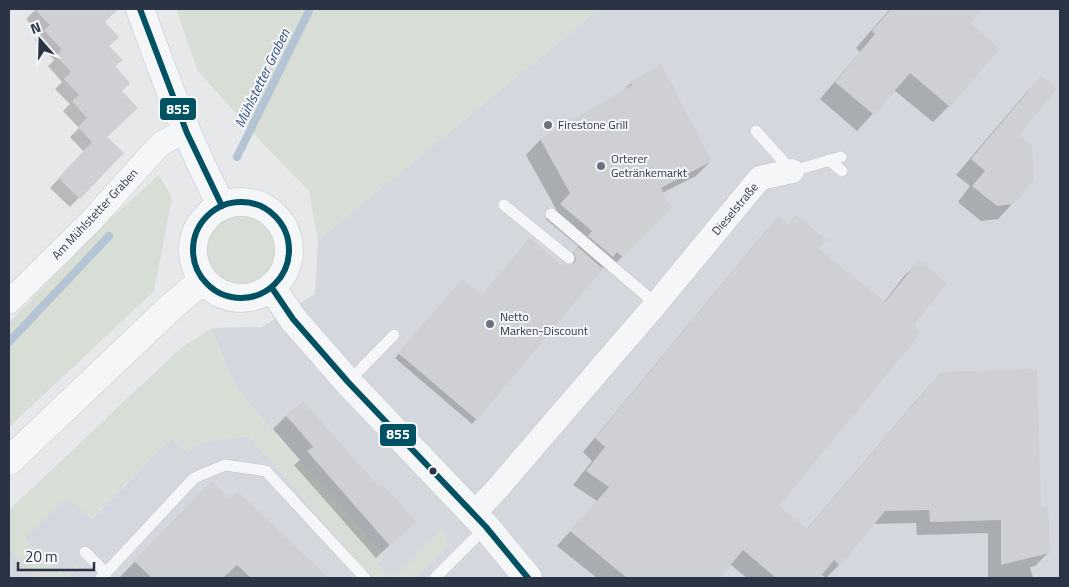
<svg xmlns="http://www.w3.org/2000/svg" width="1069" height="587" font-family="'Titillium Web',sans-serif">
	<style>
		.built { fill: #d4d7dd }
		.green { fill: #d6ded6 }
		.shadow { fill: #0003 }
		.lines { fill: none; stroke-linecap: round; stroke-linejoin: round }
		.stream { stroke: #b4c4d5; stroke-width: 8 }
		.building { fill: #ced0d3 }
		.service-casing { stroke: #c4c6c8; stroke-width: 12 }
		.minor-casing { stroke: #c4c6c8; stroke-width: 25 }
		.tertiary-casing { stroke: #c4c6c8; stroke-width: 29 }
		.service { stroke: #f5f6f7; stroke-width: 11 }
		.minor { stroke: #f5f6f7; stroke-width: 24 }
		.tertiary { stroke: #f5f6f7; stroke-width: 28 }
		.bus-1-casing { stroke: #f4f6f9; stroke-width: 10 }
		.bus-1 { stroke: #005262; stroke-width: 6 }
		.poi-dot { fill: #6c737f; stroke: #f4f6f9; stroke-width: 2 }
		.bus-dot { fill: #2b3445; stroke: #f4f6f9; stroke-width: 2 }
		.labels { text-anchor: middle; stroke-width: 4; stroke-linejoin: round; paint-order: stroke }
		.poi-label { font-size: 12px; fill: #2b3445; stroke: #f4f6f9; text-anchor: start }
		.street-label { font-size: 12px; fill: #2b3445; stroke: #f4f6f9 }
		.water-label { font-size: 14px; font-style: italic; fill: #34527a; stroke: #f4f6f9 }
		.line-badge { stroke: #f4f6f9; stroke-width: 2 }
		.badge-label { font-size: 14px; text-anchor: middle; font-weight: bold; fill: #fff }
	</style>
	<rect width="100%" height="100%" fill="#e6e8ea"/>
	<g class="built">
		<path d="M 599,9 L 1060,9 L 1060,578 L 414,578 L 448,544 L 442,529 L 394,578 L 390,578 L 377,565 L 384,556 L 240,393 L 224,360 L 212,328 L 262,327 L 315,294 L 318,240 Z"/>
		<path d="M 249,436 L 373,578 L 67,578 L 78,568 L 75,565 L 64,576 L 24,539 L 67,497 L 92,519 L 171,438 L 188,452 L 203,442 Z"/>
		<path d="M 11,551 L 39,578 L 9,578 L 9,553 Z"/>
	</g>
	<g class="green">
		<path d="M 176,9 L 599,9 L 318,240 L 309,191 L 265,146 L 198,71 Z"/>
		<path d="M 159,175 L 172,198 L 154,291 L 9,427 L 9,323 L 98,230 Z"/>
		<circle cx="241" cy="250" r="38"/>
		<path d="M 212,328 L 224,360 L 240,393 L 384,556 L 377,565 L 390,578 L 373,578 L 249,436 L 203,442 L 188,452 L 171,438 L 91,519 L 67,497 L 25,539 L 63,576 L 75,564 L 78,567 L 67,578 L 39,578 L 11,551 L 9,553 L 9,510 L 182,347 Z"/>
		<path d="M 442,528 L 448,544 L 414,578 L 394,578 Z"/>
	</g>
	<g class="shadow">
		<path d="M 36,9 L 103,9 L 109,15 L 103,22 L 120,91 L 106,137 L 122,153 L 70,207 L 50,188 L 84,152 L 70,137 L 79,128 L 63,111 L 70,104 L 55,89 L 62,82 L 48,66 L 54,60 L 35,40 L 41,35 L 26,19 Z"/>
		<path d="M 890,9 L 980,9 L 968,23 L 949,106 L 933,122 L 894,90 L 857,131 L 820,99 L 860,52 L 856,48 Z"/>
		<path d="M 1041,78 L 1017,135 L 1013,203 L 998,219 L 981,221 L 958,202 L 970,186 L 956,175 L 1026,93 Z"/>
		<path d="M 631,83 L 711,161 L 696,176 L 662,193 L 671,207 L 608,271 L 603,267 L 472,424 L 395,358 L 458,285 L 482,296 L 573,264 L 570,258 L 578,246 L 546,219 L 556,209 L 526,155 L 540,140 L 622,92 Z"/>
		<path d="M 779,218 L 884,302 L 905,275 L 919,262 L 777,506 L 806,530 L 928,387 L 942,373 L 1039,508 L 1049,552 L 1035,566 L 1030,567 L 1033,578 L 988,578 L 988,533 L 917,535 L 916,523 L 872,524 L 839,565 L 826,578 L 821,574 L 817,578 L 747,578 L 730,564 L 718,578 L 597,578 L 557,546 L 597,501 L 573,485 L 592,461 L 583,452 L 765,232 Z"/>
		<path d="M 286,416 L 401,534 L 376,558 L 294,465 L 300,460 L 273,429 Z"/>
		<path d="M 238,493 L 327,578 L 119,578 L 193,501 L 230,501 Z"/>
	</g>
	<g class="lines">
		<g class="stream">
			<path d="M 237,157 L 310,9"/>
			<path d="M 9,342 L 109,236"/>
		</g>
	</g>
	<g class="building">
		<path d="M 34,9 L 118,9 L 105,22 L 119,37 L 109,46 L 123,60 L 115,66 L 130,83 L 122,91 L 138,108 L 107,137 L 124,153 L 80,199 L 58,178 L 92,142 L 78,127 L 87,118 L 72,101 L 79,95 L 64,79 L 71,72 L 56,56 L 62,50 L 44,30 L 50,25 Z"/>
		<path d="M 891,9 L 982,9 L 970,23 L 1000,48 L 950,107 L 910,73 L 874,115 L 835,82 L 875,34 L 872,31 Z"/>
		<path d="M 661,64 L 712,161 L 661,188 L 672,208 L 623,257 L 617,252 L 613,257 L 588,236 L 592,231 L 560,204 L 570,193 L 540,139 L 632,85 L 630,82 Z"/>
		<path d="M 1041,76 L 1057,89 L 1019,135 L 1032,146 L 1034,180 L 1014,204 L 997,206 L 972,186 L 985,171 L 971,159 Z"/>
		<path d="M 796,215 L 827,240 L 819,249 L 885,302 L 919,260 L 947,283 L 914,325 L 921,333 L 779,506 L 807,529 L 941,372 L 1037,369 L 1041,506 L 1048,506 L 1050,553 L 1001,565 L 1001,520 L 930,522 L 929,510 L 885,511 L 840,566 L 834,560 L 819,578 L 776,578 L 743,550 L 720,578 L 627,578 L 570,531 L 609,487 L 586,471 L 605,447 L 595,438 L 778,216 L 788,224 Z"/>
		<path d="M 529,238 L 562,266 L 564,264 L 568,265 L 574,263 L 576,259 L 574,252 L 578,247 L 603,269 L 477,420 L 398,353 L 462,279 L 482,295 Z"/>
		<path d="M 303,401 L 380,488 L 384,486 L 416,521 L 390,546 L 307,451 L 313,447 L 286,415 Z"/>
		<path d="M 211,481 L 230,499 L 238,492 L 329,578 L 251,578 L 237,565 L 223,578 L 152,578 L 134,561 Z"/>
	</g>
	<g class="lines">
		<g class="service-casing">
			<g id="service">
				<path d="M 756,131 L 792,171 L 841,157"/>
				<path d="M 829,160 L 842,171"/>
				<path d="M 504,205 L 569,258"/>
				<path d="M 551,214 L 656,304"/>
				<path d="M 348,382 L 394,335"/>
				<path d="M 85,552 L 106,573"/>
				<path d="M 101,578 L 194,478 L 225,465 L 266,471 L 365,578"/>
				<path d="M 435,578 L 486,527"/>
			</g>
		</g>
		<g class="minor-casing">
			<g id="minor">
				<path d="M 9,302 L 91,221 L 154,151 L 162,143 L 185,131"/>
				<path d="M 473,514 L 497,489 L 656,304 L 760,178 L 792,171"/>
			</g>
		</g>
		<g class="tertiary-casing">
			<g id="tertiary">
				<path d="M 140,9 C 165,77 187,141 222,206"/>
				<circle cx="241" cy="250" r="48"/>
				<path d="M 272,288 L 293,319 L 348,382 L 486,527 L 528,578"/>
				<path d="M 9,461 L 171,307 L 203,280"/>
			</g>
		</g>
		<use href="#service" class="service"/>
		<use href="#minor" class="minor"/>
		<use href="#tertiary" class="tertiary"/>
		<g class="bus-1-casing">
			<g id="bus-1">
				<path d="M 140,9 L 187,133 L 222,206"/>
				<circle cx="241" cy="250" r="48"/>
				<path d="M 272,288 L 293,319 L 348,382 L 486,527 L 528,578"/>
			</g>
		</g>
		<use href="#bus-1" class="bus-1"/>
	</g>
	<g class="poi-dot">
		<circle cx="548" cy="125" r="5"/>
		<circle cx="601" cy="166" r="5"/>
		<circle cx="490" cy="324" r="5"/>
	</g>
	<circle class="bus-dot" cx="433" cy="471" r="4.5"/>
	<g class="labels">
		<g class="poi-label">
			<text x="558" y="129">Firestone Grill</text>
			<text x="611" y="163">Orterer<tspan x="611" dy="14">Getränkemarkt</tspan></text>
			<text x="500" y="321">Netto<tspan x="500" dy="14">Marken-Discount</tspan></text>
		</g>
		<g class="street-label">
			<text transform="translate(735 209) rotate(-50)" y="4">Dieselstraße</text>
			<text transform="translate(95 214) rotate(-47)" y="4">Am Mühlstetter Graben</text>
		</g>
		<g class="water-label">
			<text transform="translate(262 78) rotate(-64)" y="5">Mühlstetter Graben</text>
		</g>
	</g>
	<g class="line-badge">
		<rect x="159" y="97" width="38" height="24" rx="5" fill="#005262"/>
		<rect x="379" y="423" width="38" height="24" rx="5" fill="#005262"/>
	</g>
	<g class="badge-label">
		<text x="178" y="114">855</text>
		<text x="398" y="439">855</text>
	</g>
	<rect width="1069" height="587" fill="none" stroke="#2b3445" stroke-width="20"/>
	<g transform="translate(40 40) rotate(340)" stroke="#f4f6f9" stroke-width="4" paint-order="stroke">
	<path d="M0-4L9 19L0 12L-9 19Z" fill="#2b3445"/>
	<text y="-8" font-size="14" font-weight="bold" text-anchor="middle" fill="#2b3445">N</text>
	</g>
	<path d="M18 562v8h76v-8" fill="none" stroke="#2b3445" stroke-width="2.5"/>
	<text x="25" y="562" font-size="15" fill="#2b3445" stroke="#f4f6f9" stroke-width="4" paint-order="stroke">20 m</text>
</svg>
